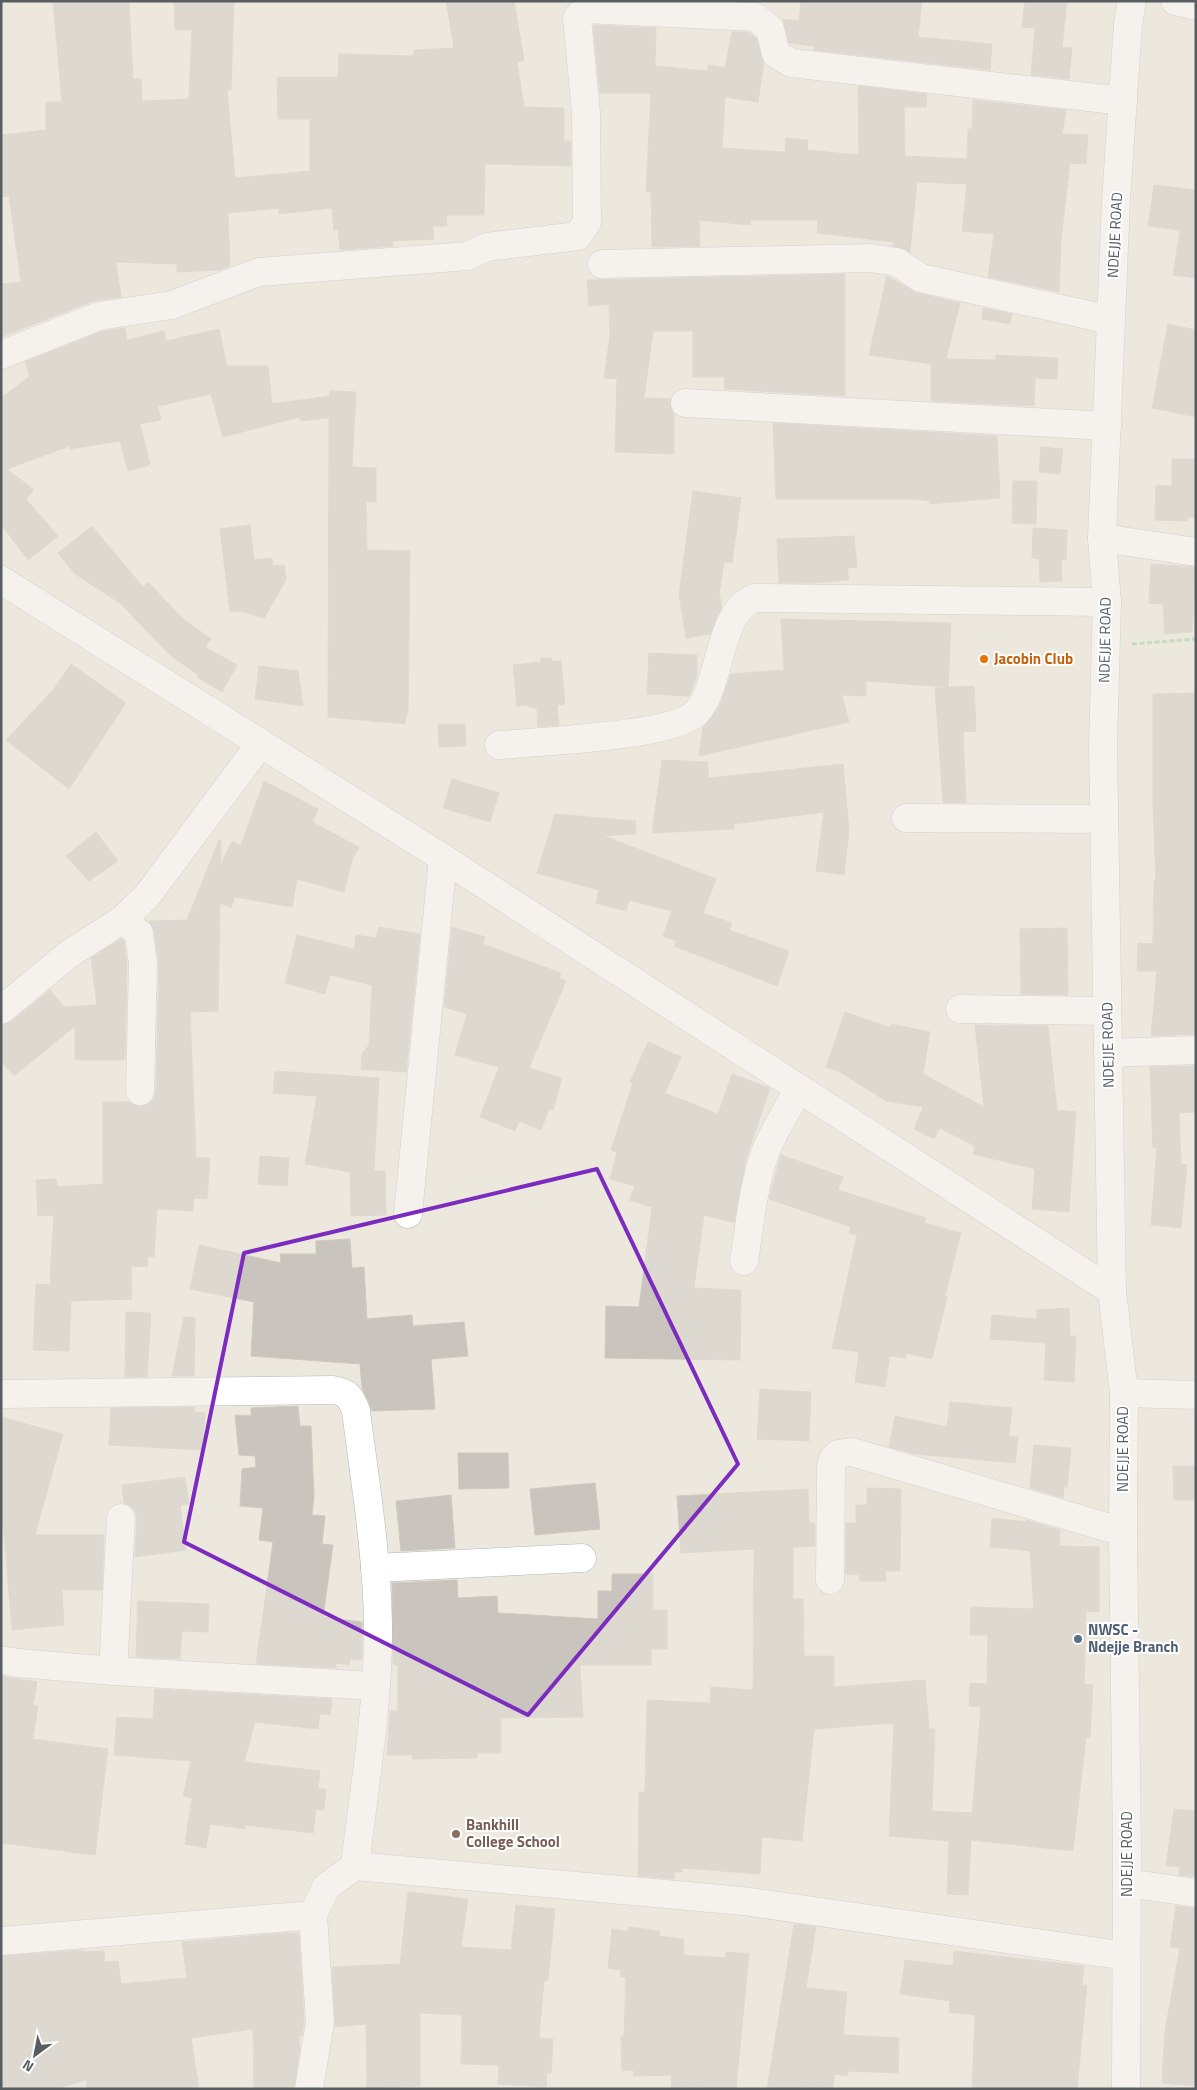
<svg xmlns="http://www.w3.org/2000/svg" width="1197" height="2090" font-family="'Titillium Web',sans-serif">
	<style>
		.building { fill: #c9c5be; stroke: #d2c8bc }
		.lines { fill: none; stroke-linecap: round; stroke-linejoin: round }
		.minor-casing { stroke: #b2b7bb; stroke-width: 29 }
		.path { stroke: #93ce9c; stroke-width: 3; stroke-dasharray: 5 2.5; stroke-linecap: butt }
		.minor { stroke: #fff; stroke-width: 28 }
		.marked { fill: none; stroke: #7b2cbf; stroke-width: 4; stroke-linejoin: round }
		.food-dot { fill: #e8710a; stroke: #fff; stroke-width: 2 }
		.service-dot { fill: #5c6f8a; stroke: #fff; stroke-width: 2 }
		.education-dot { fill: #8d6e63; stroke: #fff; stroke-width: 2 }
		.labels { text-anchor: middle; stroke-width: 4; stroke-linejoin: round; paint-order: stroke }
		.street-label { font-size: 15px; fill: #585d61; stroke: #fff }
		.food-label { font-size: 15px; font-weight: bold; fill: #c56008; stroke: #fff; text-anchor: start }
		.service-label { font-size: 15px; font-weight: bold; fill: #4e5e75; stroke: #fff; text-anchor: start }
		.education-label { font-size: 15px; font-weight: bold; fill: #785e54; stroke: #fff; text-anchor: start }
	</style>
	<rect width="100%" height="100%" fill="#ede8de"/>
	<g class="building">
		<path d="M 53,1 L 129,1 L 133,79 L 141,79 L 142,101 L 189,99 L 192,30 L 175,30 L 174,1 L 234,1 L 231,90 L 227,90 L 235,178 L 310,171 L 310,119 L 278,119 L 277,77 L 338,77 L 339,54 L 414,56 L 414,50 L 454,48 L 446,1 L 514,1 L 524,60 L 517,62 L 524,107 L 564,108 L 564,141 L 571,141 L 571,166 L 485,164 L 484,215 L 446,215 L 447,226 L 433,226 L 434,239 L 392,241 L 393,246 L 340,250 L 338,229 L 334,230 L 332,208 L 279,214 L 279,208 L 228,213 L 230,266 L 219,270 L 177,272 L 177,264 L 116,262 L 121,297 L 93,301 L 1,337 L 1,284 L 21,282 L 9,196 L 1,197 L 1,135 L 46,130 L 46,102 L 62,102 Z"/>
		<path d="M 801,1 L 922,1 L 918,37 L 992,44 L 990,70 L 814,50 L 814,46 L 789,43 L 783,19 L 799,21 Z"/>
		<path d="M 1025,1 L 1067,1 L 1062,47 L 1072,48 L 1069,79 L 1031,75 L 1035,28 L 1022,27 Z"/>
		<path d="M 593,25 L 656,28 L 655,66 L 708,71 L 708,65 L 725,68 L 732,32 L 749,32 L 756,38 L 764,63 L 758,102 L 725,97 L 722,148 L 785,152 L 786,138 L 808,140 L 807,150 L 859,155 L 858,86 L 927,94 L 926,107 L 904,107 L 905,156 L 967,159 L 968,129 L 972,129 L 973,100 L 1066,110 L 1062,134 L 1088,135 L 1086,164 L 1070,163 L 1061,239 L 1059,292 L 988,277 L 994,234 L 962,231 L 967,184 L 917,182 L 910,252 L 893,246 L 894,242 L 817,233 L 818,220 L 751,220 L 750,225 L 699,220 L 700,246 L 652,247 L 651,192 L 646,192 L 651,93 L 600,93 Z"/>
		<path d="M 1154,185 L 1196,190 L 1196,278 L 1173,275 L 1180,230 L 1148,226 Z"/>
		<path d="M 845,274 L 845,396 L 724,389 L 725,377 L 693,377 L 693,331 L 653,331 L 644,398 L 671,399 L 671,410 L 674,414 L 674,454 L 615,452 L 617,379 L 604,378 L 610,335 L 609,304 L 589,306 L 587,280 Z"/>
		<path d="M 887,276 L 917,293 L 960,303 L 946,359 L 996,360 L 996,355 L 1058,358 L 1057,379 L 1035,378 L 1034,406 L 931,401 L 931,364 L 869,355 Z"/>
		<path d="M 983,308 L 1012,314 L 1010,324 L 982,319 Z"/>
		<path d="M 1168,324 L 1196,330 L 1196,417 L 1152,408 Z"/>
		<path d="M 125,328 L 127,340 L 164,331 L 166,341 L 219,329 L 227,366 L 268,366 L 272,404 L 330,396 L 330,391 L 356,392 L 352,467 L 376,468 L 376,502 L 366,502 L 367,550 L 410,551 L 408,709 L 405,724 L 328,717 L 329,418 L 300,421 L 300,417 L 223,437 L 211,394 L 158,406 L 161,420 L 140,424 L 150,465 L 128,471 L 120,441 L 70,449 L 70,446 L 7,469 L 34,490 L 26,499 L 58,536 L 28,560 L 1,524 L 1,398 L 30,376 L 25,362 L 103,331 Z"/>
		<path d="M 773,423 L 997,436 L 1000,498 L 930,504 L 930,501 L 914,499 L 776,499 Z"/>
		<path d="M 1041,447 L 1063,449 L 1060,474 L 1039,472 Z"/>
		<path d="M 1172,459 L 1196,459 L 1196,518 L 1188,517 L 1188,521 L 1155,520 L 1156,485 L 1172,486 Z"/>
		<path d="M 1013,481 L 1037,481 L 1036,524 L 1012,523 Z"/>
		<path d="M 693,491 L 741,498 L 732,563 L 724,562 L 719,593 L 722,608 L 710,634 L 686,638 L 679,594 Z"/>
		<path d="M 250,525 L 254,560 L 272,558 L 273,566 L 284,565 L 286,580 L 264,618 L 239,611 L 230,612 L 220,529 Z"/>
		<path d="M 92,526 L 143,587 L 148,582 L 182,618 L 211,639 L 205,647 L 237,665 L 222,692 L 197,677 L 198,675 L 170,655 L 120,603 L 75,574 L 58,553 Z"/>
		<path d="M 1033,528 L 1067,530 L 1066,560 L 1061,560 L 1062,581 L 1040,582 L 1039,559 L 1032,558 Z"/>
		<path d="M 854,536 L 857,567 L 847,568 L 849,580 L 814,583 L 779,583 L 777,539 Z"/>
		<path d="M 1151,564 L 1196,567 L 1192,632 L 1165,634 L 1163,604 L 1149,603 Z"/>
		<path d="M 781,619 L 951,623 L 948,687 L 866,681 L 866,696 L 842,695 L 849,722 L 699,756 L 703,727 L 719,707 L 731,674 L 784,670 Z"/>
		<path d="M 649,653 L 697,655 L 697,676 L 689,696 L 647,694 Z"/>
		<path d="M 541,658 L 552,658 L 552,661 L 561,661 L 565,704 L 557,705 L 559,725 L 538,727 L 537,709 L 526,705 L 517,706 L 513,665 L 541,662 Z"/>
		<path d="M 71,664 L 126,703 L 69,789 L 6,740 L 53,690 Z"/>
		<path d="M 259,666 L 298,671 L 303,706 L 255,699 Z"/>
		<path d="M 974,686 L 976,731 L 963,732 L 966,803 L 943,803 L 935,688 Z"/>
		<path d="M 1196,693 L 1196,1034 L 1151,1036 L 1157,971 L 1137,971 L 1138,943 L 1153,944 L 1154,881 L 1156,881 L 1153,807 L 1153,694 Z"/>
		<path d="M 438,724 L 465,724 L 466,746 L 439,747 Z"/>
		<path d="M 662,760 L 707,762 L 709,778 L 843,764 L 849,830 L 844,875 L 816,871 L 824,812 L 734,824 L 734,829 L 652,833 Z"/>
		<path d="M 452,779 L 499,793 L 490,822 L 443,808 Z"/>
		<path d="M 264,781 L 318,809 L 312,822 L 359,847 L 352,860 L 344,892 L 297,879 L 292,907 L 235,897 L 231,908 L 220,903 L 218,1011 L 190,1012 L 196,1157 L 210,1158 L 207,1199 L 194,1198 L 193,1211 L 157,1209 L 154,1257 L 148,1256 L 147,1267 L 131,1266 L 132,1299 L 71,1301 L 69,1351 L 33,1350 L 36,1284 L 51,1285 L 50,1276 L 54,1215 L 38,1216 L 36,1180 L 56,1179 L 57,1187 L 103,1184 L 103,1102 L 130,1102 L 140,1107 L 148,1104 L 154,1099 L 156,1091 L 159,964 L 154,931 L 149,921 L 187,920 L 219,840 L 221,841 L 221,864 L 232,841 L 241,845 Z"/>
		<path d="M 555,814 L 636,821 L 635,834 L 604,836 L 716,879 L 703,913 L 732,923 L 729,930 L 789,951 L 777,986 L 674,946 L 677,941 L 663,936 L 672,911 L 629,900 L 626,911 L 596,903 L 599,890 L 537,873 Z"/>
		<path d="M 96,832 L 118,861 L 89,881 L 66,856 Z"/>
		<path d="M 379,927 L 420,934 L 406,1072 L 361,1069 L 362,1054 L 369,1045 L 372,985 L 330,975 L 325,994 L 285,983 L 297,935 L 354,949 L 356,935 L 376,938 Z"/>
		<path d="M 452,927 L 485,937 L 483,944 L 561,973 L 559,978 L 566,981 L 529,1068 L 562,1078 L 553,1110 L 549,1109 L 541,1130 L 519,1121 L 515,1131 L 480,1117 L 499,1067 L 455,1055 L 467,1014 L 444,1007 Z"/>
		<path d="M 1067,928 L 1068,995 L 1021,994 L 1020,929 Z"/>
		<path d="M 121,939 L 124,941 L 127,965 L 125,1060 L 75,1060 L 75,1026 L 14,1076 L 1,1061 L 1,1025 L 11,1022 L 50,990 L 64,1007 L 97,1005 L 91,958 Z"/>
		<path d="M 845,1012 L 891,1028 L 891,1024 L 930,1032 L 923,1074 L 984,1107 L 975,1025 L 1048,1026 L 1057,1110 L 1076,1112 L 1069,1212 L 1032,1209 L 1035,1169 L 973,1154 L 975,1146 L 940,1128 L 934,1139 L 914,1129 L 923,1107 L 886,1101 L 838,1071 L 826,1067 Z"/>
		<path d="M 648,1042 L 681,1057 L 665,1093 L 718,1114 L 732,1074 L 770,1088 L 746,1159 L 734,1223 L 704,1215 L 694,1288 L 741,1290 L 740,1360 L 605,1358 L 606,1306 L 639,1307 L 652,1207 L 629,1200 L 635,1186 L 610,1179 L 617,1152 L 611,1150 L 633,1083 L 630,1082 Z"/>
		<path d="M 1196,1066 L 1196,1112 L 1179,1113 L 1181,1164 L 1187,1165 L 1181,1228 L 1151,1225 L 1157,1147 L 1153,1148 L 1150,1067 Z"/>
		<path d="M 275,1071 L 379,1078 L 374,1171 L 385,1171 L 386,1215 L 351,1216 L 350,1172 L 305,1164 L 317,1096 L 273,1093 Z"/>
		<path d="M 781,1155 L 843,1177 L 838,1190 L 926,1218 L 924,1223 L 961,1233 L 945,1296 L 947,1297 L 932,1359 L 906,1353 L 906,1358 L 890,1356 L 885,1387 L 855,1382 L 859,1352 L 832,1348 L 857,1235 L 849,1233 L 851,1227 L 769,1199 Z"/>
		<path d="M 260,1156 L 289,1158 L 287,1186 L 258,1184 Z"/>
		<path d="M 350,1239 L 352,1268 L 364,1267 L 367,1319 L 412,1315 L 413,1326 L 464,1322 L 468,1356 L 431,1359 L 435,1409 L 372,1411 L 362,1388 L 360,1364 L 251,1356 L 254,1302 L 190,1289 L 199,1245 L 281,1263 L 280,1254 L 316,1254 L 316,1241 Z"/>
		<path d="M 1069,1308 L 1070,1336 L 1076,1336 L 1074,1382 L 1044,1380 L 1046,1343 L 990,1339 L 992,1315 L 1037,1319 L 1037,1310 Z"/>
		<path d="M 126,1312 L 151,1313 L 147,1377 L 125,1377 Z"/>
		<path d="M 184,1317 L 195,1318 L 194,1376 L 172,1376 Z"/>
		<path d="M 760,1389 L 811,1392 L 809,1441 L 757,1439 Z"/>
		<path d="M 950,1402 L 1012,1408 L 1009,1436 L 1018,1437 L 1015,1463 L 915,1454 L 889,1447 L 895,1416 L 947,1427 Z"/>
		<path d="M 298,1406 L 300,1426 L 311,1426 L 314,1496 L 312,1515 L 325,1516 L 322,1544 L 333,1545 L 323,1617 L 362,1622 L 362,1660 L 350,1659 L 349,1665 L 336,1663 L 336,1668 L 256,1664 L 273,1542 L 259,1540 L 263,1508 L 240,1506 L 242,1469 L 256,1467 L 255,1456 L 239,1455 L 235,1415 L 251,1416 L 251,1408 Z"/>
		<path d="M 194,1407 L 194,1412 L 205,1413 L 202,1450 L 109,1445 L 111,1408 Z"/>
		<path d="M 1,1417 L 63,1434 L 35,1535 L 104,1535 L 102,1590 L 62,1590 L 64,1625 L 12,1630 L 3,1522 L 1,1522 Z"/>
		<path d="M 1034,1445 L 1071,1448 L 1067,1487 L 1064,1487 L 1063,1498 L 1030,1488 Z"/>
		<path d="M 458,1453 L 508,1453 L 509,1488 L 459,1489 Z"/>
		<path d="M 1173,1466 L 1196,1466 L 1196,1500 L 1174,1500 Z"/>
		<path d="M 185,1477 L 189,1504 L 180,1505 L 186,1550 L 135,1557 L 137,1518 L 135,1510 L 124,1503 L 122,1485 Z"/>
		<path d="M 595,1483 L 600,1529 L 535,1535 L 530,1489 Z"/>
		<path d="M 867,1488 L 901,1489 L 900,1571 L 885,1571 L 886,1581 L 859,1581 L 860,1575 L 846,1574 L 846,1523 L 856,1523 L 856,1505 L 867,1505 Z"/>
		<path d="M 808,1489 L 809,1523 L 815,1523 L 815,1546 L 793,1547 L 793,1599 L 803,1599 L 804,1656 L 834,1656 L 834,1687 L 925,1680 L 929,1729 L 935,1729 L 932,1811 L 972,1813 L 981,1707 L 969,1706 L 970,1683 L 987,1684 L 988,1635 L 970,1635 L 971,1607 L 1034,1609 L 1030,1551 L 990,1547 L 992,1518 L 1027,1522 L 1027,1520 L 1060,1530 L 1059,1546 L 1099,1547 L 1099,1612 L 1086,1611 L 1084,1684 L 1093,1685 L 1090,1738 L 1086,1737 L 1073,1851 L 971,1840 L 968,1895 L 947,1894 L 949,1841 L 889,1836 L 894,1723 L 814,1729 L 802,1841 L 762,1837 L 760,1874 L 682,1868 L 682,1872 L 674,1872 L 674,1879 L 638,1876 L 639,1792 L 645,1792 L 647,1700 L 710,1703 L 711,1687 L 753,1690 L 754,1549 L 681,1553 L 677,1496 Z"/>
		<path d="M 451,1495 L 455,1548 L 401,1551 L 396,1501 Z"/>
		<path d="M 612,1574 L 653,1574 L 653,1610 L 667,1610 L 667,1649 L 651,1649 L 651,1665 L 580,1665 L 583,1717 L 501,1718 L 501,1753 L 477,1753 L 477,1758 L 412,1759 L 412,1755 L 387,1755 L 390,1711 L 398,1711 L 398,1665 L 393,1664 L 392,1583 L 457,1580 L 458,1598 L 497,1596 L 498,1613 L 598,1619 L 598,1591 L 612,1591 Z"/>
		<path d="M 138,1601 L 209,1604 L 208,1632 L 182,1631 L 180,1659 L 136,1657 Z"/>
		<path d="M 1,1676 L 37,1682 L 33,1706 L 38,1706 L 33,1739 L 108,1749 L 95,1855 L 1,1843 Z"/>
		<path d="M 155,1689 L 332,1699 L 330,1715 L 320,1714 L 318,1729 L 255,1722 L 244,1762 L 320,1771 L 318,1789 L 326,1789 L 324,1810 L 316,1809 L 313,1833 L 245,1825 L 245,1829 L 210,1824 L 206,1848 L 185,1844 L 192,1798 L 183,1796 L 191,1761 L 114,1755 L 117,1717 L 153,1719 Z"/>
		<path d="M 1174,1809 L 1196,1811 L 1196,1877 L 1179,1875 L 1180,1867 L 1166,1866 Z"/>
		<path d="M 408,1892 L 468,1899 L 461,1947 L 511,1950 L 516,1905 L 555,1909 L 548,1980 L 544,1981 L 541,2014 L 539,2038 L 553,2039 L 551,2073 L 547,2073 L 546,2087 L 498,2084 L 499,2065 L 461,2064 L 462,2015 L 420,2013 L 420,2086 L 367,2089 L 366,2024 L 335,2027 L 332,1967 L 400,1964 Z"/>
		<path d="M 1176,1906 L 1196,1908 L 1196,2086 L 1162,2083 L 1165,2031 L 1180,1948 L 1170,1947 Z"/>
		<path d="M 794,1924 L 816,1927 L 806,1988 L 847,1992 L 843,2035 L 899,2038 L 898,2073 L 848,2071 L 847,2076 L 835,2074 L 833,2087 L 767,2089 Z"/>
		<path d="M 629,1927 L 660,1931 L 659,1936 L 684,1939 L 683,1955 L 726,1958 L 726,1952 L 749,1954 L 736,2089 L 671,2087 L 672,2075 L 633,2076 L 634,2070 L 622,2071 L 621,2036 L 624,2036 L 626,1977 L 620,1977 L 621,1970 L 608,1968 L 612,1929 L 628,1931 Z"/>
		<path d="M 285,1933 L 299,1933 L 304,2021 L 302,2036 L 299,2036 L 300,2049 L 294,2089 L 254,2089 L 253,2029 L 191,2038 L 199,2089 L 87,2089 L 86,2080 L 55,2089 L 1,2089 L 1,1956 L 84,1950 L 84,1952 L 104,1951 L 105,1962 L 118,1961 L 121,1984 L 187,1978 L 182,1942 Z"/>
		<path d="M 954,1951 L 1084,1966 L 1082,1985 L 1087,1985 L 1077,2089 L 972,2089 L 975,2015 L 949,2012 L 950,2001 L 900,1994 L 905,1960 L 953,1966 Z"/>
	</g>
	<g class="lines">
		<g class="minor-casing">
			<g id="minor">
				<path d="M 1175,1 L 1196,6"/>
				<path d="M 602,264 L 870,258 L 897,262 L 921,278 L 1111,320"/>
				<path d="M 1,355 L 99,316 L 172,305 L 259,272 L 468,256 L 487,247 L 578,236 L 587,222 L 586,113 L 577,18 L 585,9 L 755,17 L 770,29 L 776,54 L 791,63 L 1123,101"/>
				<path d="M 685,403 L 1107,426"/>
				<path d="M 1102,538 L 1196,552"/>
				<path d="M 1,580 L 443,858 L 1112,1291"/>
				<path d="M 499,745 C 536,742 675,736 696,713 C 722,685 717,612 755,598 L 1107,602"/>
				<path d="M 906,818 L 1104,819"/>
				<path d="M 122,920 L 139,933 L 143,964 L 140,1091"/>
				<path d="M 960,1009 L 1107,1011"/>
				<path d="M 1,1010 L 69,954 L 122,920 L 147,896 L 261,743"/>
				<path d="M 1108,1053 L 1196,1050"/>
				<path d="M 408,1214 L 443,858"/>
				<path d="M 744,1261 C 750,1224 753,1185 766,1150 C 775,1129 787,1109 799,1089"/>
				<path d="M 1124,1393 L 1196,1395"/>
				<path d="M 1,1394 L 333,1390 C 347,1392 351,1397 356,1411 C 365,1482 377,1553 378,1625 C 379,1703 364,1788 355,1866"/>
				<path d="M 375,1568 L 582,1558"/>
				<path d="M 830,1580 L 831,1467 L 833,1459 L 838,1454 L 852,1452 L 1123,1532"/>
				<path d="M 1,1660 L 19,1663 L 113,1671 L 375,1686"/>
				<path d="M 113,1671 L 121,1518"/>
				<path d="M 1127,1883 L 1196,1893"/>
				<path d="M 1,1941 L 313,1915"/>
				<path d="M 309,2089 L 320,2022 L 313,1915 L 326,1887 L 355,1866 L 743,1901 L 1126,1956"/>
				<path d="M 1126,2089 L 1127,1850 L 1123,1532 L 1124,1393 L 1112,1291 L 1103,746 L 1107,602 L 1102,538 L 1116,200 L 1128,24 L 1132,1"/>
			</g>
		</g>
		<path class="path" d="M 1132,644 L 1196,639"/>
		<use href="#minor" class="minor"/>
	</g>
	<path d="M0 0H1197V2090H0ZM 597,1169 L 738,1464 L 528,1715 L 184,1542 L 244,1253 Z" fill="#ede8de" fill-opacity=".55" fill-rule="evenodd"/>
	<path class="marked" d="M 597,1169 L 738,1464 L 528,1715 L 184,1542 L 244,1253 Z"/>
	<circle class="food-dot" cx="984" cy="659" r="5"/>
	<circle class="service-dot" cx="1078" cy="1639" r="5"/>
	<circle class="education-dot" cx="456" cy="1834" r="5"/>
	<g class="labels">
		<g class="street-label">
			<text transform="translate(1115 235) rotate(-87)" y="5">NDEJJE ROAD</text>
			<text transform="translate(1105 640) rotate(-89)" y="5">NDEJJE ROAD</text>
			<text transform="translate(1108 1045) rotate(-91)" y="5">NDEJJE ROAD</text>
			<text transform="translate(1123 1449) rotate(-90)" y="5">NDEJJE ROAD</text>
			<text transform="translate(1127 1854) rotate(-90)" y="5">NDEJJE ROAD</text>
		</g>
		<g class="food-label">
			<text x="994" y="664">Jacobin Club</text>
		</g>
		<g class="service-label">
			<text x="1088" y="1635">NWSC -<tspan x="1088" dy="17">Ndejje Branch</tspan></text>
		</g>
		<g class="education-label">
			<text x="466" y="1830">Bankhill<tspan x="466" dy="17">College School</tspan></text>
		</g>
	</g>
	<rect width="1197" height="2090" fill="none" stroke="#585d61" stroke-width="5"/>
	<g transform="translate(35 2055) rotate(212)" stroke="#ffffff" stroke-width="4" paint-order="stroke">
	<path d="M0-4L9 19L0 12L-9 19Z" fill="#585d61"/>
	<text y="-8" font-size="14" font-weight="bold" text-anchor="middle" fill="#585d61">N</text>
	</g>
</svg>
